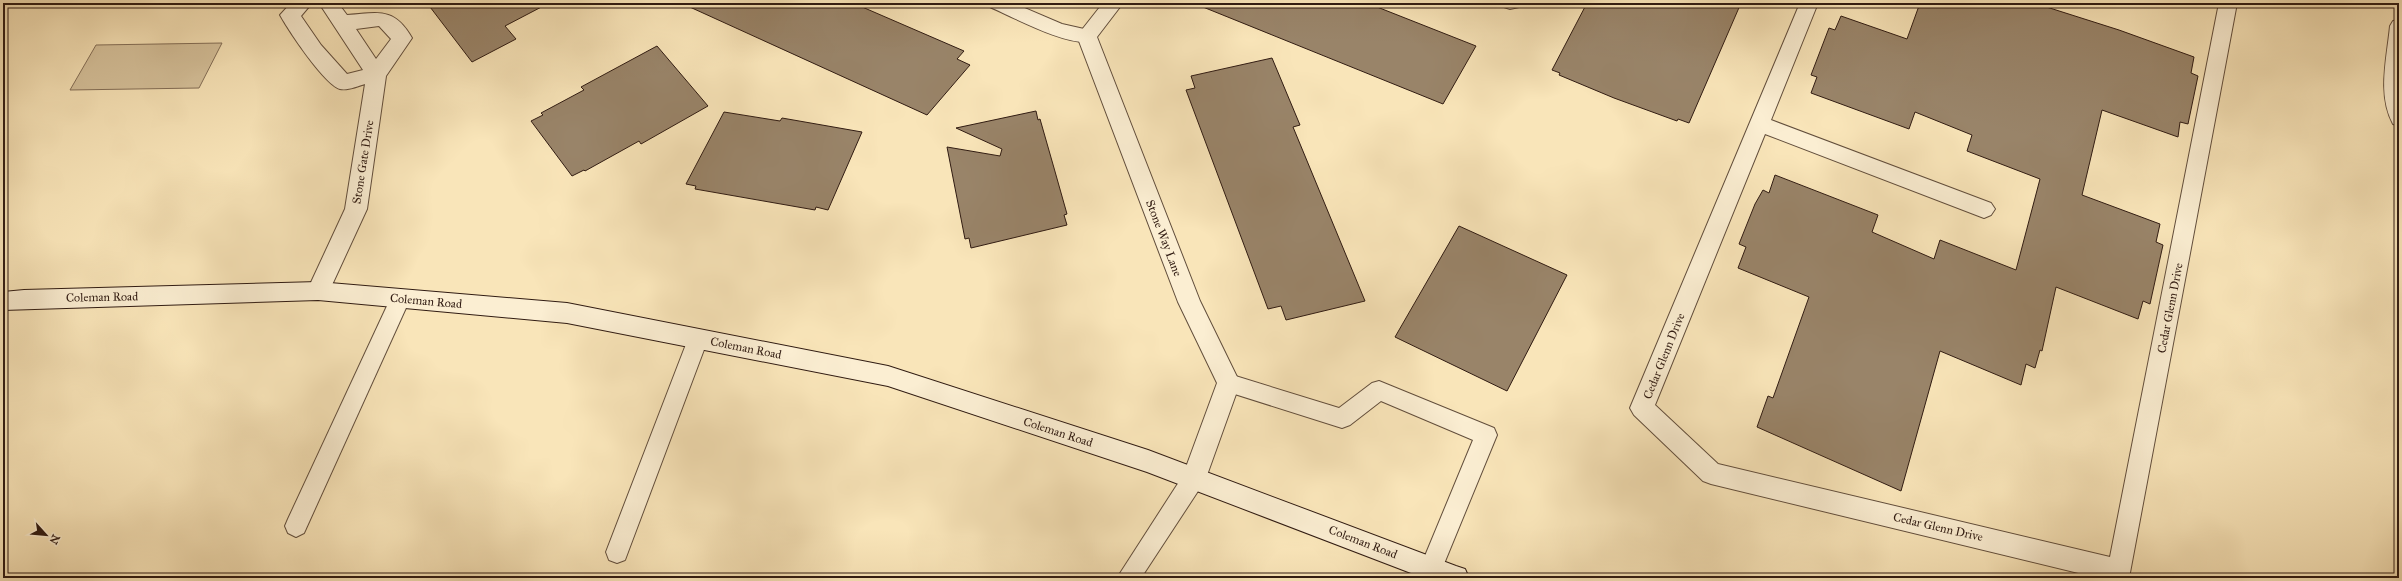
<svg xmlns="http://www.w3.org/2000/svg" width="2402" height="581" font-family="'IM FELL Great Primer',serif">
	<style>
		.green { fill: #d7c39d; stroke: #846f58 }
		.building { fill: #998469; stroke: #301b12 }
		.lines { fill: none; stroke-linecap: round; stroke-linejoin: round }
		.service-casing { stroke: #624e3c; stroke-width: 2 }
		.minor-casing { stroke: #624e3c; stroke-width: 2 }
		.secondary-casing { stroke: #301b12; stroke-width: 2 }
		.service { fill: #fbeed2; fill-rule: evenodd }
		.minor { fill: #fbeed2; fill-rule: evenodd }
		.secondary { fill: #fbeed2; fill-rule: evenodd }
		.labels { text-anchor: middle; stroke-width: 3; stroke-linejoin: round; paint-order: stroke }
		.street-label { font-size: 12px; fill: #301b12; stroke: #fbeed2 }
	</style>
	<rect width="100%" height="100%" fill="#f9e5b9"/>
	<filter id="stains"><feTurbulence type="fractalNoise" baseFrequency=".005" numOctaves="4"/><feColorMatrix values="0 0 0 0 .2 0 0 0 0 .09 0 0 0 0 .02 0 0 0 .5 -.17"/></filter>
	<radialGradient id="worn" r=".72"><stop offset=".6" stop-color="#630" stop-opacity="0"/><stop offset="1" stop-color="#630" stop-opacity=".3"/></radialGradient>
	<path class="green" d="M 222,43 L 199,88 L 70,90 L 96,45 Z"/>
	<g class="building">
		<path d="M 427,3 L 549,3 L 505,26 L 516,39 L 472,62 Z"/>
		<path d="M 681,3 L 853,3 L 964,51 L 957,59 L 970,65 L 927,115 Z"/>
		<path d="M 1199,3 L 1367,3 L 1476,46 L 1443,104 L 1198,5 Z"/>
		<path d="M 1587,3 L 1741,3 L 1689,123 L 1678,119 L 1677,121 L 1614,98 L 1559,75 L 1560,73 L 1552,70 Z"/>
		<path d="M 1920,3 L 2034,3 L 2119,30 L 2194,57 L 2191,73 L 2198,76 L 2188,124 L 2180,122 L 2178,137 L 2102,110 L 2082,195 L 2160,224 L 2156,242 L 2163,245 L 2150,304 L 2143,301 L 2138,319 L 2056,287 L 2042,351 L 2040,350 L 2035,368 L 2026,364 L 2021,385 L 1940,351 L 1901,491 L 1757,427 L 1768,396 L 1773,398 L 1809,297 L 1738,268 L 1746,247 L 1739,244 L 1755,204 L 1763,190 L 1769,193 L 1775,175 L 1878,215 L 1872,232 L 1934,259 L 1940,240 L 2016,270 L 2040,179 L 1967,151 L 1972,135 L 1915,112 L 1909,129 L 1811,93 L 1817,77 L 1811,75 L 1829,28 L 1835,30 L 1841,16 L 1907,39 Z"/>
		<path d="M 657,46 L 708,106 L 641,144 L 639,141 L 585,171 L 584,170 L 572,176 L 531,121 L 543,115 L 541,113 L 584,90 L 581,87 Z"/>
		<path d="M 1272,58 L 1300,125 L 1293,127 L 1365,301 L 1286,320 L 1281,306 L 1268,309 L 1186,90 L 1195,88 L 1191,76 Z"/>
		<path d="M 1036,111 L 1038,120 L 1040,119 L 1054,168 L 1067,214 L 1064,215 L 1067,225 L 971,248 L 969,238 L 965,239 L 947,147 L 1000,156 L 1002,149 L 956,128 Z"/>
		<path d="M 724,112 L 780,121 L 782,118 L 862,132 L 828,210 L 816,207 L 815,210 L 695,189 L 696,186 L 686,184 Z"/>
		<path d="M 1459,226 L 1567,275 L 1507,391 L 1395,337 Z"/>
	</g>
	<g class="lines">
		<g class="service-casing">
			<g id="service">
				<path d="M 987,3 L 1013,3 L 1062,24 L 1093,31 L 1096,36 L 1093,41 C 1070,48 1013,17 990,7 Z"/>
				<path d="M 1501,3 L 1522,3 L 1519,7 L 1510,9 L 1504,7 Z"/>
				<path d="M 2399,20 L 2399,126 L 2393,124 C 2377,94 2387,58 2390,26 L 2393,21 Z"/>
				<path d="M 400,290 L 407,293 L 410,299 L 304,533 L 296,537 L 288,533 L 285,526 L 288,519 L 393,293 Z"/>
				<path d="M 698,330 L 705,333 L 708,339 L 628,552 L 625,560 L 617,563 L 609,560 L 606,552 L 688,339 L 691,333 Z"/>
				<path d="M 1229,374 L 1339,408 L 1372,383 L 1379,381 L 1494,428 L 1497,435 L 1439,576 L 1433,578 L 1423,576 L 1420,568 L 1473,440 L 1381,401 L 1350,425 L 1342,428 L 1222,390 L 1219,383 L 1222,376 Z"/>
				<path d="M 1194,468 L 1202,471 L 1205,478 L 1202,485 L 1141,578 L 1117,578 L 1186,471 Z"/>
			</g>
		</g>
		<g class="minor-casing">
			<g id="minor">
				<path d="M 291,3 L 312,3 L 301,16 L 321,45 L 347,74 L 363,70 L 319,3 L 338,3 L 347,15 C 377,13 394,6 412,38 L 386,76 L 367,209 L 326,298 L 318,300 L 310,298 L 307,291 L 345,209 L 365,84 C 358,86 347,91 340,89 C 324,84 289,31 280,15 ZM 379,26 L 391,39 L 376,59 L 356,29 Z"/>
				<path d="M 1103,3 L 1123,3 L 1097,37 L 1200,301 L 1240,383 L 1206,478 L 1202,486 L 1194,489 L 1186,486 L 1182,478 L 1217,383 L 1178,302 L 1077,36 Z"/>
				<path d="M 1800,3 L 1818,3 L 1771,120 L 1991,203 L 1995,209 L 1991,215 L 1984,218 L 1765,134 L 1655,405 L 1718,464 L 2110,557 L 2219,3 L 2237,3 L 2129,578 L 2099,578 L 1711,484 L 1703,481 L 1634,415 L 1630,408 Z"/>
			</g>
		</g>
		<g class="secondary-casing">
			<path id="secondary" d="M 318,282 L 567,303 L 888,366 L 1148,450 L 1456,566 L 1465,569 L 1469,578 L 1424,578 L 1147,472 L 888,386 L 567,323 L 318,300 L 3,310 L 3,292 L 24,290 Z"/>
		</g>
		<use href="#service" class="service"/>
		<use href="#minor" class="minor"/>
		<use href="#secondary" class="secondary"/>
	</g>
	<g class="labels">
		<g class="street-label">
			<text transform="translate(363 162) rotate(-81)" y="4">Stone Gate Drive</text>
			<text transform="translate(1164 238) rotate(69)" y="4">Stone Way Lane</text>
			<text transform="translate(102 297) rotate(-1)" y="4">Coleman Road</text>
			<text transform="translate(426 301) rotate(5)" y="4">Coleman Road</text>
			<text transform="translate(2170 308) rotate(-79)" y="4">Cedar Glenn Drive</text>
			<text transform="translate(746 348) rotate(11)" y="4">Coleman Road</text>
			<text transform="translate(1664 356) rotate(-68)" y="4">Cedar Glenn Drive</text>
			<text transform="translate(1058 432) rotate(18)" y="4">Coleman Road</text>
			<text transform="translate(1938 527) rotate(13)" y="4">Cedar Glenn Drive</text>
			<text transform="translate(1363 542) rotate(21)" y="4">Coleman Road</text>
		</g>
	</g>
	<rect width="2402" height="581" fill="none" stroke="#f9e5b9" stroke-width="16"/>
	<rect x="4" y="4" width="2394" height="573" fill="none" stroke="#301b12" stroke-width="2"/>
	<rect x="8" y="8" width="2386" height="565" fill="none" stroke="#301b12"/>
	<g transform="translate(46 535) rotate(117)" stroke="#fbeed2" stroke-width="3" paint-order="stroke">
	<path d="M0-3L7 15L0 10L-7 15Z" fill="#301b12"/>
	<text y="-6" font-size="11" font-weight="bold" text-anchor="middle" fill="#301b12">N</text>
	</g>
	<rect width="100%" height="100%" filter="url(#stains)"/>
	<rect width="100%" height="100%" fill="url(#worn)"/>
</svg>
